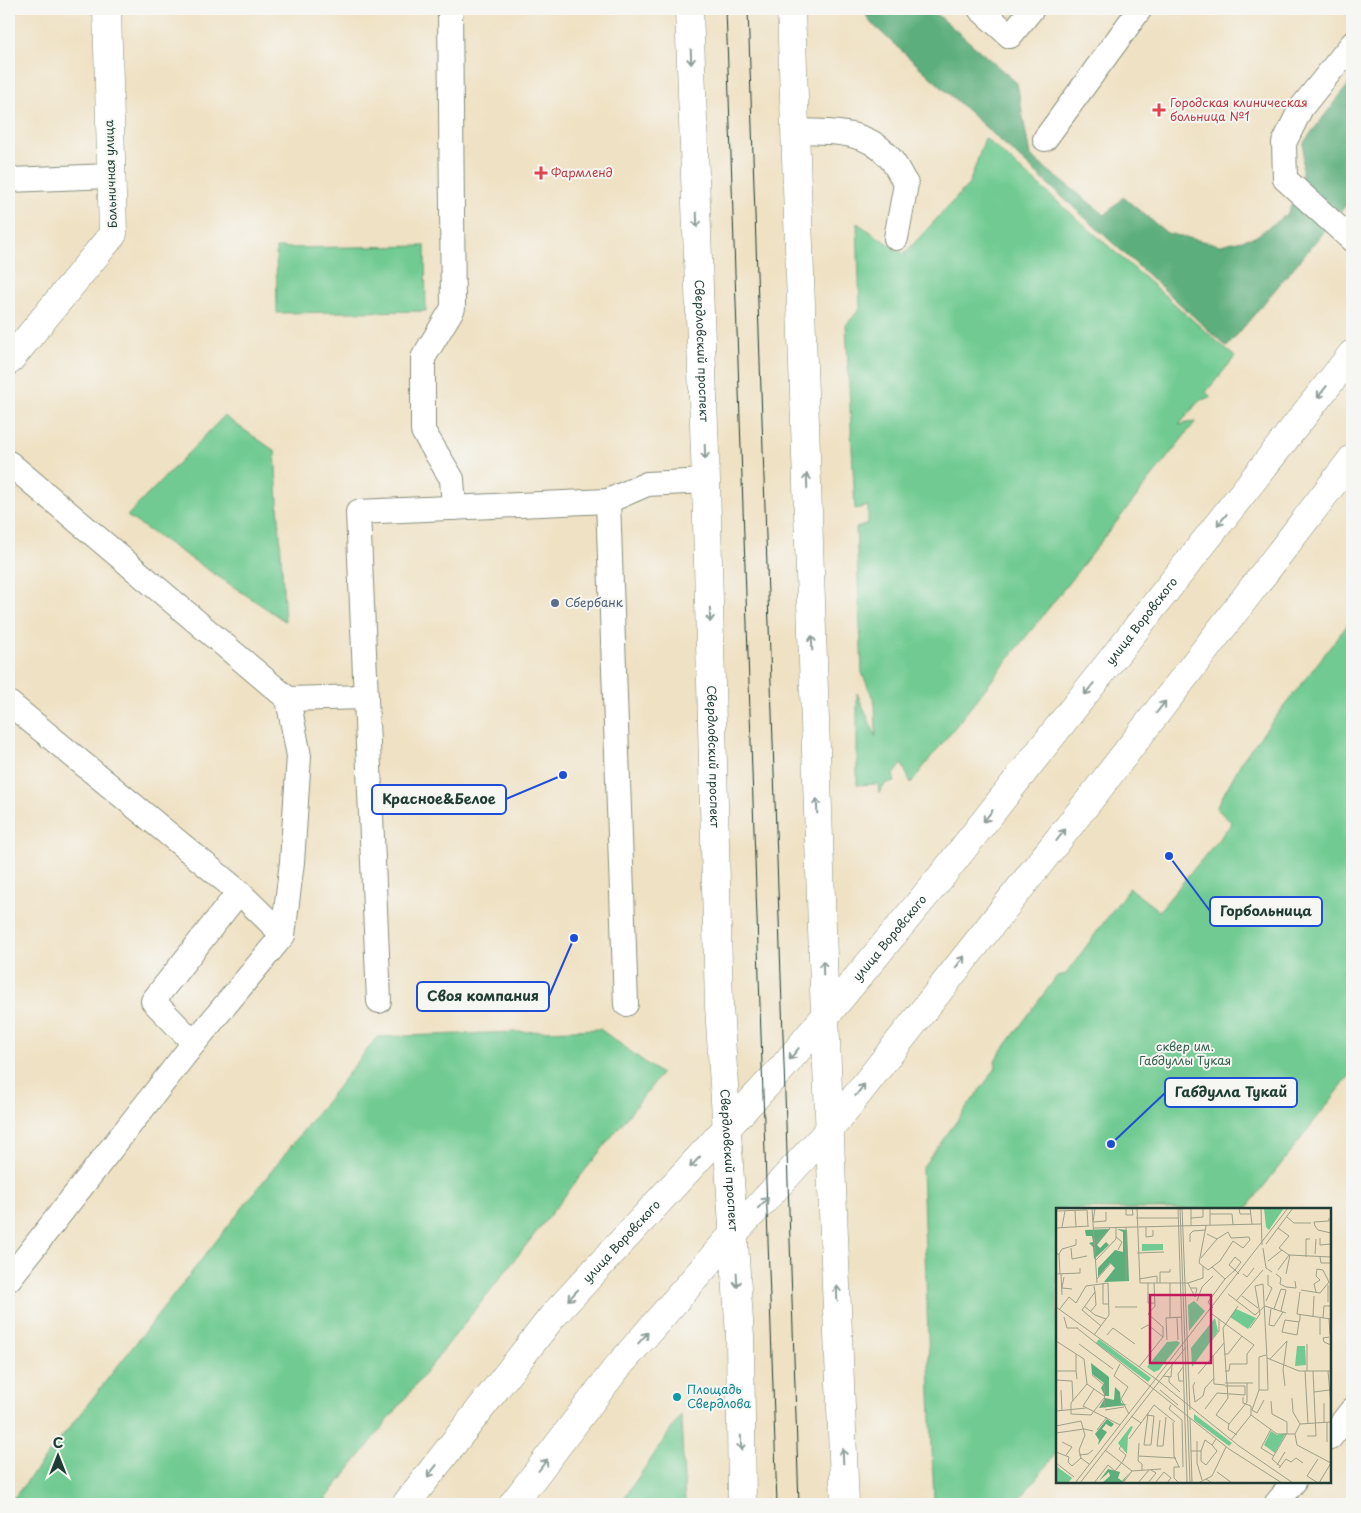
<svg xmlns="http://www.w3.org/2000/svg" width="1361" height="1513" font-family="'Playpen Sans',sans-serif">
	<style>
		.green { fill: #70ca91; stroke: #488462 }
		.forest { fill: #5cae7b; stroke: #3e7658 }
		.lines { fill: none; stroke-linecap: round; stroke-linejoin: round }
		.lane-casing { stroke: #878f7c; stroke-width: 26 }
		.street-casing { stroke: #878f7c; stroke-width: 29 }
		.secondary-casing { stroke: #878f7c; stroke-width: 29 }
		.primary-casing { stroke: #878f7c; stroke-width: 29 }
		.lane { stroke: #fff; stroke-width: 24 }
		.street { stroke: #fff; stroke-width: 28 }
		.secondary { stroke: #fff; stroke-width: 28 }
		.primary { stroke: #fff; stroke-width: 28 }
		.tram { stroke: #1f3d34; stroke-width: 1 }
		.oneway { stroke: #8f9e9a }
		.health-dot { fill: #e0444e; stroke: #f6f6f2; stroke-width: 2 }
		.service-dot { fill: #5c6f8a; stroke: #f6f6f2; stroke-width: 2 }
		.culture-dot { fill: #0f9aa8; stroke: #f6f6f2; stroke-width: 2 }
		.labels { text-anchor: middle; stroke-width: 4; stroke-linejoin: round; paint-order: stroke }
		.health-label { font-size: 12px; fill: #be3a42; stroke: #f6f6f2; text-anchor: start }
		.street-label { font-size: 12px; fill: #1f3d34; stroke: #f6f6f2 }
		.service-label { font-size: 12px; fill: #4e5e75; stroke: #f6f6f2; text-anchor: start }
		.park-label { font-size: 12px; fill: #33604b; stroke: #f6f6f2 }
		.culture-label { font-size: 12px; fill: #0d838f; stroke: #f6f6f2; text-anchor: start }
		.inset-road { fill: none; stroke: #9c9f8a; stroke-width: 1 }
		.view { fill: #c2185b; fill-opacity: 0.15; stroke: #c2185b; stroke-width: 2.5 }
		.inset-edge { fill: none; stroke: #1f3d34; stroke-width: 2.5 }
		.leader { fill: none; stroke: #1d4ed8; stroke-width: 2 }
		.callout-dot { fill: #1d4ed8; stroke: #f6f6f2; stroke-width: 2 }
		.callout { fill: #f6f6f2; stroke: #1d4ed8; stroke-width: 2 }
		.callout-label { font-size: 14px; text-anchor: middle; font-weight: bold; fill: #1f3d34 }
	</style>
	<rect width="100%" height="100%" fill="#f6f6f2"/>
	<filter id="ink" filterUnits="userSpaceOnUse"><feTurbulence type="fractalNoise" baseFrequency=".02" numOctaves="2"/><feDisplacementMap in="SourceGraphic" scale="10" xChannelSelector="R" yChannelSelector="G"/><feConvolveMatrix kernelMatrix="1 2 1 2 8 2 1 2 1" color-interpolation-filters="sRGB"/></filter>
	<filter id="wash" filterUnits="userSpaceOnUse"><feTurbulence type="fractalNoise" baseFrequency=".0096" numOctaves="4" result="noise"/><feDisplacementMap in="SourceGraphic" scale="20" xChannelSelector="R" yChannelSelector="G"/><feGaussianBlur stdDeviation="1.12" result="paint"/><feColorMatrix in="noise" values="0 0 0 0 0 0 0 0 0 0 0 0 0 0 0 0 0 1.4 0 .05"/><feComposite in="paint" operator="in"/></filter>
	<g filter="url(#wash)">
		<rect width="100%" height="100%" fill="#efe1c3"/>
		<g class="green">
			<path d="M 985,138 L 1235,357 L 1206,392 L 1211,397 L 1199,401 L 1179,425 L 1196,421 L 911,783 L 902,764 L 893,776 L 895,782 L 886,783 L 879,793 L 878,784 L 857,785 L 857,693 L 876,737 L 875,703 L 862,673 L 856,528 L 868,524 L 868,506 L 855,509 L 846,325 L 860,309 L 857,223 L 904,254 L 969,184 Z"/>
			<path d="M 425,246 L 426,311 L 277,313 L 276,248 Z"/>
			<path d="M 224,416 L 275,451 L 285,621 L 127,516 Z"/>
			<path d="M 1352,619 L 1352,960 L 1342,973 L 1352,981 L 1352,1073 L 1246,1209 L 1057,1209 L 1057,1452 L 1016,1504 L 934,1504 L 922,1168 L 996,1068 L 995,1060 L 1057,976 L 1066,974 L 1129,888 L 1159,911 L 1232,823 L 1216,808 L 1243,759 Z"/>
			<path d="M 600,1029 L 661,1074 L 322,1504 L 9,1504 L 377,1037 Z"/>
			<path d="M 681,1415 L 685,1504 L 620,1504 Z"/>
		</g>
		<path class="forest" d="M 863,9 L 931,9 L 1017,83 L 1030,156 L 1105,215 L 1123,197 L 1167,233 L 1220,245 L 1255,237 L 1287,214 L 1301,185 L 1304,142 L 1352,80 L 1352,198 L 1227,347 L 870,22 Z"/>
	</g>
	<g filter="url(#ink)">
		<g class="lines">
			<g class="lane-casing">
				<g id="lane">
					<path d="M 450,9 L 453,308 L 423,358 L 423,431 L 452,479 L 454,508"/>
					<path d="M 980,9 L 1010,36 L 1032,9"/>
					<path d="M 1352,44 L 1301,108 L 1284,143 L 1285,179 L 1352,240"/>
					<path d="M 795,131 C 828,132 866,129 889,157 C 896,164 900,175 906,184 L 896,238"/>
					<path d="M 1045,139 L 1140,9"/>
					<path d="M 9,180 L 111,176"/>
					<path d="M 9,463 L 288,699 L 299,756 L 292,862 L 283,935 L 194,1043 L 9,1279"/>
					<path d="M 608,501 L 626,1004"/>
					<path d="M 288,699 L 365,697"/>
					<path d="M 9,703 L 239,892 L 283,935"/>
					<path d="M 379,1001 L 358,512 L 608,501 L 647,484 L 706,481"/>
					<path d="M 194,1043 L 153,1001 L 239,892"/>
					<path d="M 1330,1438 L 1352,1410"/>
					<path d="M 1276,1504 L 1294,1482"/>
				</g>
			</g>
			<g class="street-casing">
				<path id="street" d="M 9,361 L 113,234 L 107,9"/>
			</g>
			<g class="secondary-casing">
				<g id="secondary">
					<path id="s1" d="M 406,1504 L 552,1317 L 784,1066 L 940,878 L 1352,354"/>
					<path d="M 513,1504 L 615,1370 L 735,1232 L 830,1129 L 1095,793 L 1352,459"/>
				</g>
			</g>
			<g class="primary-casing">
				<g id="primary">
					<path id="s2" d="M 689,9 L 706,481 L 719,1006 L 740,1337 L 742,1504"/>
					<path d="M 791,9 L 825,1017 L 845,1504"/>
				</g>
			</g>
			<use href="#lane" class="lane"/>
			<use href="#street" class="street"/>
			<use href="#secondary" class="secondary"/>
			<use href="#primary" class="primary"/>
			<g class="tram">
				<path d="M 726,9 L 777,1504"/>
				<path d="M 748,9 L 799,1504"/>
			</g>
		</g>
		<defs><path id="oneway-shaft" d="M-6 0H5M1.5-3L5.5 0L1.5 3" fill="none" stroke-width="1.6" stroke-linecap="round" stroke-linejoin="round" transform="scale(1.25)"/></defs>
		<g class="oneway">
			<use href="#oneway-shaft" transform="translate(691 57) rotate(88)"/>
			<use href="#oneway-shaft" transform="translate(697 220) rotate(88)"/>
			<use href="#oneway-shaft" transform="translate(1322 392) rotate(128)"/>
			<use href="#oneway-shaft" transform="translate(705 452) rotate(88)"/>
			<use href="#oneway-shaft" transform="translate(807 481) rotate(-92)"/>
			<use href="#oneway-shaft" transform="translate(1222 520) rotate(128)"/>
			<use href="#oneway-shaft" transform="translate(710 615) rotate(89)"/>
			<use href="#oneway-shaft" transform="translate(812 643) rotate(-92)"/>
			<use href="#oneway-shaft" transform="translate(1089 689) rotate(128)"/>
			<use href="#oneway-shaft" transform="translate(1161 707) rotate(-52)"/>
			<use href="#oneway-shaft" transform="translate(817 806) rotate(-92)"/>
			<use href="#oneway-shaft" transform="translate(988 816) rotate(128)"/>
			<use href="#oneway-shaft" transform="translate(1061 835) rotate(-52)"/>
			<use href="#oneway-shaft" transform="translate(960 962) rotate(-52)"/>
			<use href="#oneway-shaft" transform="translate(823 968) rotate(-92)"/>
			<use href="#oneway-shaft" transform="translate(794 1054) rotate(129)"/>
			<use href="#oneway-shaft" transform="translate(860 1090) rotate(-52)"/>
			<use href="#oneway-shaft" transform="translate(695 1162) rotate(133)"/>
			<use href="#oneway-shaft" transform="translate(763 1203) rotate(-46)"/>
			<use href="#oneway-shaft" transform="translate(737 1280) rotate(87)"/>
			<use href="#oneway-shaft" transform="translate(837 1293) rotate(-92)"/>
			<use href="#oneway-shaft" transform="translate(573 1295) rotate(133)"/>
			<use href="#oneway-shaft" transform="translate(643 1338) rotate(-49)"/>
			<use href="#oneway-shaft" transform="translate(741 1443) rotate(89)"/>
			<use href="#oneway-shaft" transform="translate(843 1456) rotate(-92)"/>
			<use href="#oneway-shaft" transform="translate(543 1465) rotate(-53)"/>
			<use href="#oneway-shaft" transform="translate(432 1471) rotate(128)"/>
		</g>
	</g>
	<g class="health-dot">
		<path d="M1156.5 102.5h5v5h5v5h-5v5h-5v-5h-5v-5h5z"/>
		<path d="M538.5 165.5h5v5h5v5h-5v5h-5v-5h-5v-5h5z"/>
	</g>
	<circle class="service-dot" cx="555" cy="603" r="5"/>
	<circle class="culture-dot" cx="677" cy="1397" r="5"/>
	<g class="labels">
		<g class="health-label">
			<text x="1170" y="107">Городская клиническая<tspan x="1170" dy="14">больница №1</tspan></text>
			<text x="551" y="177">Фармленд</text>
		</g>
		<g class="street-label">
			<text transform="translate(111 174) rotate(-92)" y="4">Больничная улица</text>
			<text dy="4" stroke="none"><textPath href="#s2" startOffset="342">Свердловский проспект</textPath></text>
			<text dy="4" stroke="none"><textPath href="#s1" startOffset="1150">улица Воровского</textPath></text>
			<text dy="4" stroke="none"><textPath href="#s2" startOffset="748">Свердловский проспект</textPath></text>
			<text dy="4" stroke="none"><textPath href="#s1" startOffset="745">улица Воровского</textPath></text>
			<text dy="4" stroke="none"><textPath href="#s2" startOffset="1152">Свердловский проспект</textPath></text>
			<text dy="4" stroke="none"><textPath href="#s1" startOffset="340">улица Воровского</textPath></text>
		</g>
		<g class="service-label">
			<text x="565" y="607">Сбербанк</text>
		</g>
		<g class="park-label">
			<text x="1185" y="1051">сквер им.<tspan x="1185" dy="14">Габдуллы Тукая</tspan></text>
		</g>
		<g class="culture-label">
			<text x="687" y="1394">Площадь<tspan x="687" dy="14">Свердлова</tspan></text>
		</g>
	</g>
	<g transform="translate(1056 1208)">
		<rect width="275" height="275" fill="#efe1c3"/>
		<path d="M 208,0 L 228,0 L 213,22 L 210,19 ZM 86,36 L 107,36 L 107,42 L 86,43 ZM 138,93 L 149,103 L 133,123 L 132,97 ZM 180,101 L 200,110 L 192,121 L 174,109 ZM 159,110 L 162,123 L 136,159 L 135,140 ZM 43,131 L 95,170 L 92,174 L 40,135 ZM 121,133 L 124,135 L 103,162 L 98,164 L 91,159 L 111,134 ZM 241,138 L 249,138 L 250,157 L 239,158 ZM 138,206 L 176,235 L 173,238 L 138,212 ZM 75,218 L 77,219 L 72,228 L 71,246 L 62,235 ZM 215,223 L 221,227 L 230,225 L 219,245 L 208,237 ZM 0,258 L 16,270 L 12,275 L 0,275 Z" fill="#70ca91"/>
		<path d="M 54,21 L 41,37 L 44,40 L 50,34 L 53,37 L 38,51 L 37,39 L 33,35 L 37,34 L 36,28 L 30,28 L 29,22 ZM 61,21 L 71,22 L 73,73 L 48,74 L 59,60 L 54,55 L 42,69 L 42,60 L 59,42 L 67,44 L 67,24 ZM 35,155 L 53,169 L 53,188 L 49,188 L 45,180 L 48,175 L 36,166 ZM 59,179 L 64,184 L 65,195 L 71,197 L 43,200 L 49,190 L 58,192 ZM 51,211 L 58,216 L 55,219 L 50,216 L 46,221 L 51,224 L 42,237 L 43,232 L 39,226 ZM 52,261 L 64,264 L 62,270 L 66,273 L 74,264 L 66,275 L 46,275 L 54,268 L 53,264 L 43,273 Z" fill="#5cae7b"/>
		<path class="inset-road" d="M 36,0 L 41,75M 39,0 L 37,14 L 50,13 L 50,4M 70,0 L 70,7 L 77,7 L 76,0M 81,0 L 84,75 L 132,75 L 139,89 L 141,80 L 135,80M 122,0 L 131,275M 124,0 L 134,275M 126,0 L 134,202M 135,0 L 135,18M 154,0 L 154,17M 183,0 L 184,6 L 194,6M 194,0 L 196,16M 205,0 L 206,37M 247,0 L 269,0M 0,3 L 31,2 L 32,18M 19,3 L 20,19M 154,6 L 176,6 L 177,17M 231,9 L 238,15 L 255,15M 80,10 L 122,10M 135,10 L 147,9 L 147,1M 273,10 L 273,13 L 258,14 L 259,18 L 262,22 L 275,25M 6,19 L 9,3M 70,19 L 70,72M 90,19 L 90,29 L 97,28 L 97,22M 0,20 L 33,18M 38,20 L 205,16M 222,20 L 233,28 L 223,40 L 233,47 L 275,49M 60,29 L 66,34 L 62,42M 264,30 L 264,37 L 275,36M 134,34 L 134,26 L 137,23 L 150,22M 39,36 L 54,20M 210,36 L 237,0M 15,40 L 16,51 L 31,48M 207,40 L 210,60 L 216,64M 81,45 L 108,44M 0,46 L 3,46 L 4,66M 3,46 L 6,41 L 20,37 L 20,31M 259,46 L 260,31M 179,49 L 185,54 L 179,62 L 173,57 ZM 250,49 L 250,31 L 254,31M 264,49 L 265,55 L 275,55M 145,50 L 161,31M 40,52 L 60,31 L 60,19M 212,53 L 226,42M 147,58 L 152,62 L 164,53 L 177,33 L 187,40 L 194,32 L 193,29 L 175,30 L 172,24 L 161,31 L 151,26M 156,59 L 169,71 L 179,62 L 183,66M 222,62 L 233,47M 0,66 L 24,65 L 24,60M 5,66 L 6,87M 187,66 L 191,69 L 198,60M 220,66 L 225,70 L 224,76 L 230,79 L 240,80 L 239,73M 230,66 L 234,47M 8,69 L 6,80 L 16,81M 41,71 L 55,55M 83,71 L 101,68 L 101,75M 47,75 L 47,96 L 53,96M 92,75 L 92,95 L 99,95M 104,75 L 104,64 L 114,64 L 114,61M 114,75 L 114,110M 132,75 L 147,70 L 147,58 L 143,55 L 150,18M 272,77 L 272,94M 38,78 L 39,84 L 26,102 L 45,118M 245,82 L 264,85 L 273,74M 244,84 L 241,106 L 275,111M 260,84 L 258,76 L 264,72 L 260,68 L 261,61 L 267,62 L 273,74M 172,86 L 199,107 L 209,98 L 230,105M 186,88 L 202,100M 141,93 L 146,79 L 157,68M 180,93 L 207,62M 210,93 L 216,80 L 212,77 L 212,67M 28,98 L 39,107 L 50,111M 182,98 L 167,120 L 172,190 L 160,207 L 173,216 L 191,194 L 191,175M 0,99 L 100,171 L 183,238 L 237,275M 59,99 L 81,99M 157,100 L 152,94 L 169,71M 215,100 L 213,117 L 218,118 L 227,104M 218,101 L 225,81 L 230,82 L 225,103M 3,102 L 13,89 L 20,95 L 30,78 L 52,75 L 53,107 L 38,127M 35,103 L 40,97 L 39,84M 156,106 L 198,137 L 191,146 L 191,156 L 174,156 L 173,163 L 169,163M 8,109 L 11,120 L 22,120M 257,109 L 258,88M 121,110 L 122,132M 267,110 L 268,98 L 275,98M 273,111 L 274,126M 243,114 L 229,112 L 226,124 L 241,127 L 243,114 L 244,111 L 244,107M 21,120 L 173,241 L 226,275M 194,120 L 204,106 L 199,78 L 207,76 L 211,150 L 243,163 L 275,163M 85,121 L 92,117 L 107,129M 51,127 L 57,120 L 79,136M 264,127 L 264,110M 273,129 L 267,130 L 268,134 L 275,137M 111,132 L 110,110 L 126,109M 156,132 L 163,123 L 163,111M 0,133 L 28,151 L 31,176M 23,136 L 57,161M 251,136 L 251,163M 20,146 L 20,163M 168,146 L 172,146 L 186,128M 157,147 L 158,176 L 169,177M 210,147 L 203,149 L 203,182 L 212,182 L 211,150M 214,151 L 231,133 L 227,162 L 229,178M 64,156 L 58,168 L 72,179 L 65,191 L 73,206M 83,159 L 107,129 L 107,119 L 92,106 L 99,98 L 98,75M 0,163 L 20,163 L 21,171M 249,163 L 252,216M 272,163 L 275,197M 142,166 L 168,135M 36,167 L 48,177 L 49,200M 107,168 L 115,169 L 116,156M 113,169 L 113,174 L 124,184M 0,172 L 16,173 L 17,193M 127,173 L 123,173 L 122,166 L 127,159M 139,174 L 137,178 L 139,194 L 147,188 L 149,180 L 158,170M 169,175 L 197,175M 38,181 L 27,198 L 64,217M 5,182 L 6,203M 104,182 L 122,197M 203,182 L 196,202 L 201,205 L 208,192M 258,184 L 273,182M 48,188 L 31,176 L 15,195 L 15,206 L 35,207 L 48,190M 236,190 L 237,204 L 244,216M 215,193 L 216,206 L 231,214 L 231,225 L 216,251 L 225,259M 268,195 L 268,214M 115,197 L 113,201 L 126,212 L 127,259M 149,201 L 161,185 L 189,187 L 189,178 L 169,178M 49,202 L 68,199M 0,203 L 30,200M 91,207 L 98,208 L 95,237 L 88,237 L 92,206M 195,207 L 221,226 L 239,226 L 244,216 L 275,214M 75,208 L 85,215 L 98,197 L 119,214M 134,210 L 136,275M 104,212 L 101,238 L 107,238 L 110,209M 117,214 L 118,248 L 123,259M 271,214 L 271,234M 173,216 L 172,221 L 181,227M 0,218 L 25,213 L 29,227 L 23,242 L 25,250M 215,221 L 205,240 L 218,248M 41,222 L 51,209M 0,225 L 28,221 L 37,223M 239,226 L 241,237 L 275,255 L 263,275M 251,228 L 260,228 L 257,163M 73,231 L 85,215M 175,232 L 195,207 L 195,198 L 187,195 L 187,189M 141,233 L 141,255 L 146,272M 6,234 L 16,239 L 10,247M 83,235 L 82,253 L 86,256 L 86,262M 49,242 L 76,263M 135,243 L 145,243 L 149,232 L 156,237M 145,243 L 145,253 L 150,257 L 161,243 L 156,237 L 160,231M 0,244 L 13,249 L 12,254 L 16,258 L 25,250 L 33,256M 23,247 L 32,246 L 37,242M 82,248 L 120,250M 0,255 L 18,269M 221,257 L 229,244M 223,260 L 230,251 L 235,254 L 240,250 L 247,255M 161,264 L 176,275M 150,271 L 156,268 L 170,239M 19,275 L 232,0M 24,275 L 130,139M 38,275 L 52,257 L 59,263 L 67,253 L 70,247 L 63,241 L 65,238M 67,275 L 76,263 L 105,261M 82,275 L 93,262M 92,275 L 100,265 L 95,262M 99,275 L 108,264 L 115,270 L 111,275M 123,275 L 118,270 L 118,259 L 124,259M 142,275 L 150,271 L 156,275M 262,275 L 251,268 L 262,251"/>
		<path class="view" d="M 94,87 L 155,87 L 155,155 L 94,155 Z"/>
		<rect width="275" height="275" class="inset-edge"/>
	</g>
	<path class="leader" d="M563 775L506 799M1169 856L1210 911M574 938L549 996M1111 1144L1165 1093"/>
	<g class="callout-dot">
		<circle cx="563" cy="775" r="5"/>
		<circle cx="1169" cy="856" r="5"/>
		<circle cx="574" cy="938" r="5"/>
		<circle cx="1111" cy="1144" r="5"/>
	</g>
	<g class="callout">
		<rect x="372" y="785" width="134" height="29" rx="5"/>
		<rect x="1210" y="897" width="112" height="29" rx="5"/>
		<rect x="417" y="982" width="132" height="29" rx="5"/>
		<rect x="1165" y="1078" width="132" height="29" rx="5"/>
	</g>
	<g class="callout-label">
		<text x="439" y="804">Красное&amp;Белое</text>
		<text x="1266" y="916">Горбольница</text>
		<text x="483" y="1001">Своя компания</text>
		<text x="1231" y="1097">Габдулла Тукай</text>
	</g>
	<rect width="1361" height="1513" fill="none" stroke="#f6f6f2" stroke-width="30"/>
	<g transform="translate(58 1456)" stroke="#f6f6f2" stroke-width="4" paint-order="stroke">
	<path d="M0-4L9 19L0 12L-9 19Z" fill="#1f3d34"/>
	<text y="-8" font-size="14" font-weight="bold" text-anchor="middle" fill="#1f3d34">С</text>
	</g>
</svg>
